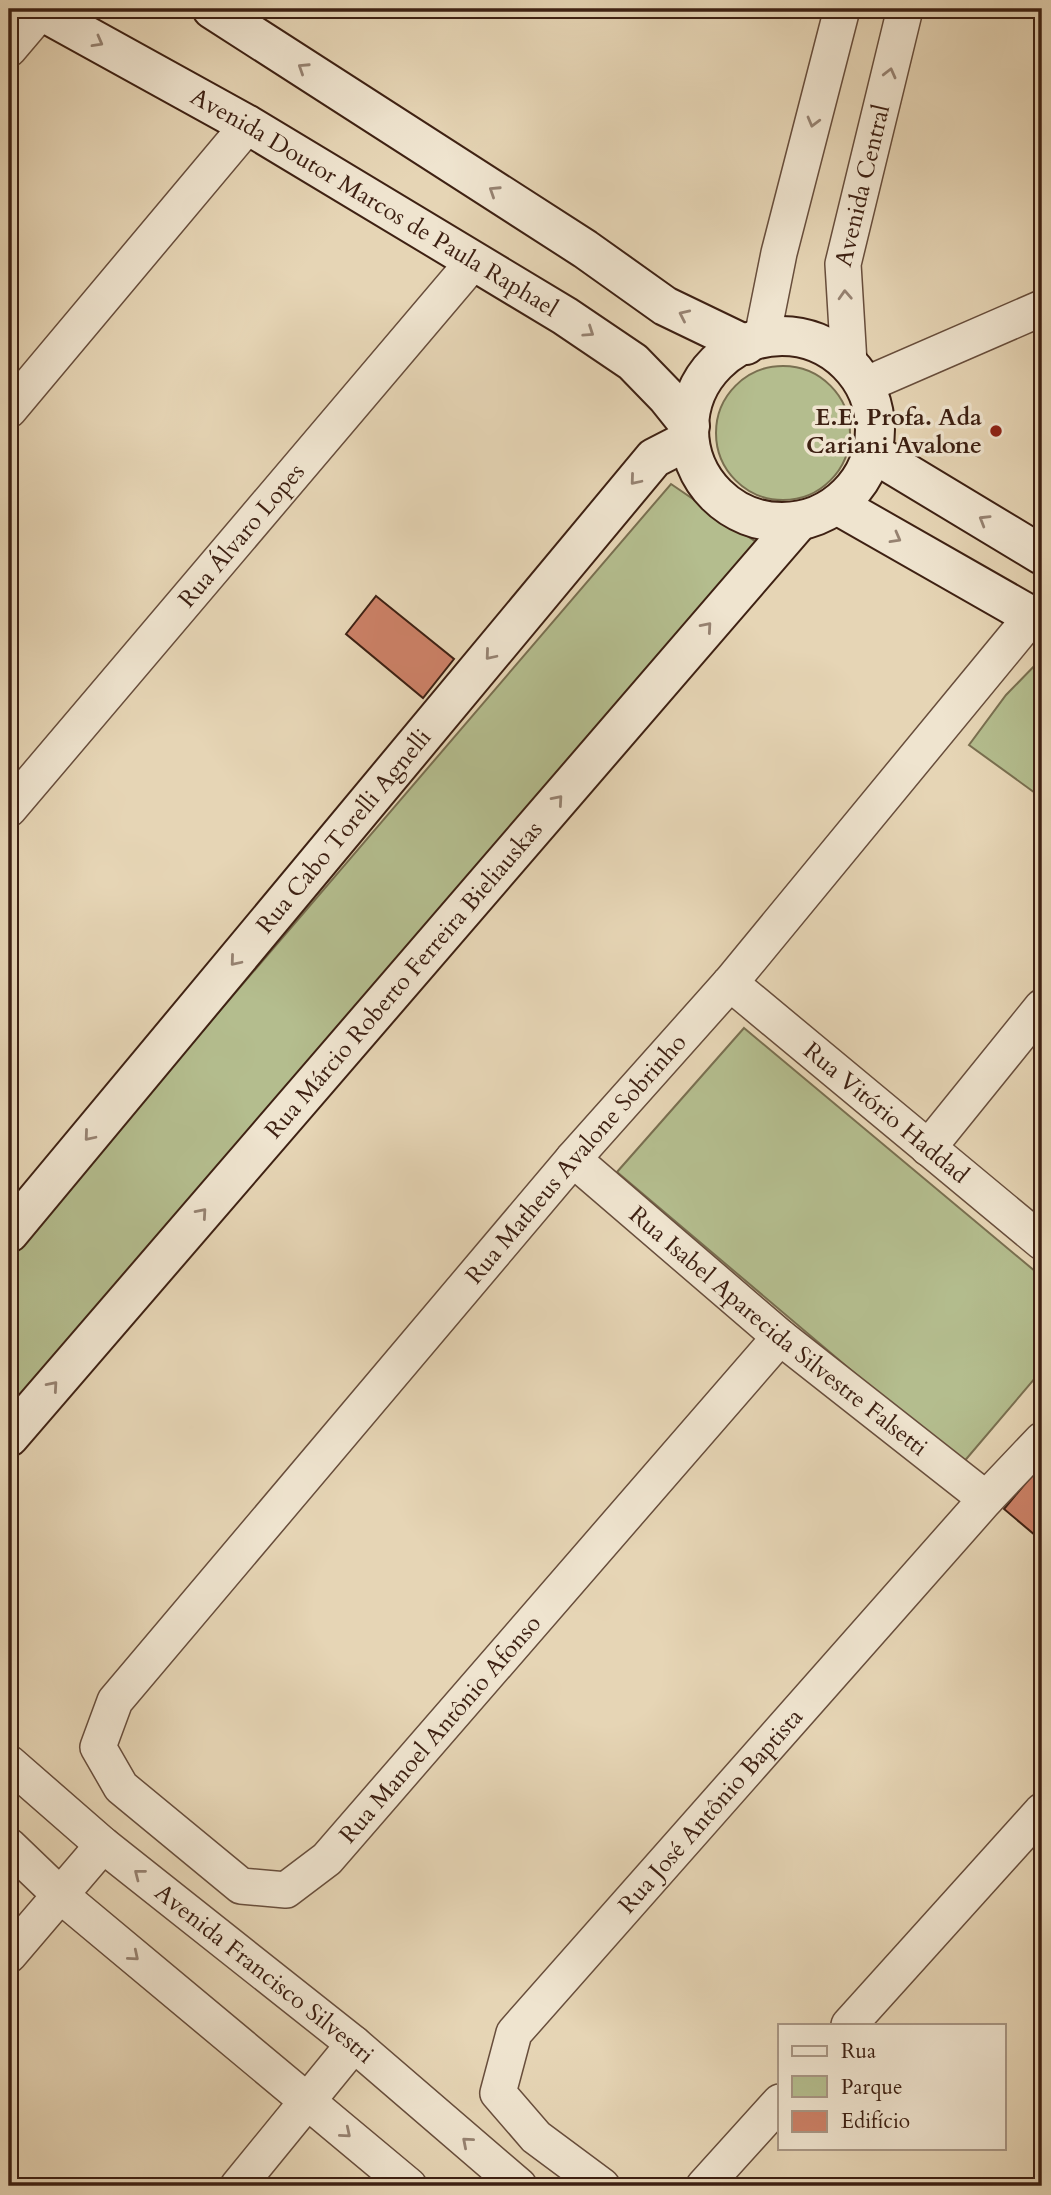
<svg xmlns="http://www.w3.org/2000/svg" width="1051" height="2195" font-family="Cardo,serif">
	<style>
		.green { fill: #b4bd8e; stroke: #796f50; stroke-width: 2 }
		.building { fill: #cc8167; stroke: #3e2113; stroke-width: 2 }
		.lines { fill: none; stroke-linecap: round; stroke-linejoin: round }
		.street-casing { stroke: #684e3c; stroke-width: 38 }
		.secondary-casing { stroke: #3e2113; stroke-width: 42 }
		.street { stroke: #efe4cf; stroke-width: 35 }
		.secondary { stroke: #efe4cf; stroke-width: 38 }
		.oneway { stroke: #968271 }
		.poi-dot { fill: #8f2418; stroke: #efe4cf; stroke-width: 2.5 }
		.labels { text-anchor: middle; stroke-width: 7; stroke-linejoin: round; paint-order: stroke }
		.street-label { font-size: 24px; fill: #3e2113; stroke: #efe4cf }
		.poi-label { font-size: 24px; font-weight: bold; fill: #3e2113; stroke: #efe4cf; text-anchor: end }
	</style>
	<rect width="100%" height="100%" fill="#e6d5b5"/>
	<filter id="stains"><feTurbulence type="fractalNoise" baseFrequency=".00286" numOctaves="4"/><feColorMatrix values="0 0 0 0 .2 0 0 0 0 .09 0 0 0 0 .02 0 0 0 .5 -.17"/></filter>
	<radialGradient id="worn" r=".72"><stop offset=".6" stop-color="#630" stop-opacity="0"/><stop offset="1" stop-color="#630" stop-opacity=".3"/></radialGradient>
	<g class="green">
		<circle cx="783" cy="433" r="67"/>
		<path d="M 671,484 L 759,544 L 9,1432 L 9,1257 Z"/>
		<path d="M 1042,658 L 1042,798 L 969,745 L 1006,695 Z"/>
		<path d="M 744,1028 L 1042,1277 L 1042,1370 L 962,1464 L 617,1172 Z"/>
	</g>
	<g class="building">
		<path d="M 376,596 L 454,659 L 423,698 L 346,634 Z"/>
		<path d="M 1034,1473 L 1042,1479 L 1042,1541 L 1004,1509 Z"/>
	</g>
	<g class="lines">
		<g class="street-casing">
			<g id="street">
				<path d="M 9,49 L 43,9"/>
				<path d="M 762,338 L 779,253 L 842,9"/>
				<path id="s1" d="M 849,363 L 843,264 L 905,9"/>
				<path d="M 865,385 L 1042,308"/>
				<path d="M 9,410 L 248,125"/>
				<path id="s2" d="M 9,809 L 474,261"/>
				<path id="s3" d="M 730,983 L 1042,1242"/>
				<path d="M 928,1148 L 1042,1007"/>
				<path id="s4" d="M 573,1159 L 780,1337 L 986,1499"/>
				<path id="s5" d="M 780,1337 L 327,1859 L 286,1890 L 241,1886 L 121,1787 L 98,1747 L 115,1701 L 573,1159 L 730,983 L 1033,615"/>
				<path id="s6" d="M 9,1763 L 103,1845 L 354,2044 L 519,2186"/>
				<path d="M 9,1846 L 59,1894 L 409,2186"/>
				<path d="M 9,1955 L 103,1845"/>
				<path d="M 849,2025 L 1042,1811"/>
				<path d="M 238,2186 L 354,2044"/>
				<path id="s7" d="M 602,2186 L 536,2137 L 498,2093 L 514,2033 L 986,1499 L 1042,1440"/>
				<path d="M 704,2186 L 780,2102"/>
			</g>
		</g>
		<g class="secondary-casing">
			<g id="secondary">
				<path id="s8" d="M 38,9 L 248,125 L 565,316 L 633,362 L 666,396 L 690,426"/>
				<path d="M 212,9 L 585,249 L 665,306 L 746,345"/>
				<circle cx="782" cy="429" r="93"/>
				<path d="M 873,453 L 1042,555"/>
				<path d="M 837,505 L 1042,622"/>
				<path id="s9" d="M 9,1233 L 654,458 L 689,440"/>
				<path id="s10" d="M 9,1437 L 799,521"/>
			</g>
		</g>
		<use href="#street" class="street"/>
		<use href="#secondary" class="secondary"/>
	</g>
	<defs><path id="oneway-chevron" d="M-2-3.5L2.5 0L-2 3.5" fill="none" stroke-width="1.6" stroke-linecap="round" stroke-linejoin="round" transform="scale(1.75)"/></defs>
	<g class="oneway">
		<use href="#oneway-chevron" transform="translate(98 42) rotate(29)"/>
		<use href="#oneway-chevron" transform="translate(303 68) rotate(-147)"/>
		<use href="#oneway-chevron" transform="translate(890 73) rotate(-76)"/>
		<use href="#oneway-chevron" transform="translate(813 122) rotate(105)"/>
		<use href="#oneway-chevron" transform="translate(494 191) rotate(-147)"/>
		<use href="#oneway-chevron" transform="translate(845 295) rotate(-93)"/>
		<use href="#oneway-chevron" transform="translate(684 315) rotate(-155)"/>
		<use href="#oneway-chevron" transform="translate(589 332) rotate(34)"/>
		<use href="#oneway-chevron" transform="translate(635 480) rotate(130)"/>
		<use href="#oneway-chevron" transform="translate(984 520) rotate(-149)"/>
		<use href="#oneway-chevron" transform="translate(896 538) rotate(29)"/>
		<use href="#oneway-chevron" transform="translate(707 627) rotate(-49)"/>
		<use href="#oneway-chevron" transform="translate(490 655) rotate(130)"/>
		<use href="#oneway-chevron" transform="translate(558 800) rotate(-49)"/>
		<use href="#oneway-chevron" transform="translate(235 961) rotate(130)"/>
		<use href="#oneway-chevron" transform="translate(89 1136) rotate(130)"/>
		<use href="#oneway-chevron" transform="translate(202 1213) rotate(-49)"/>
		<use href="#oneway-chevron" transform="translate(53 1386) rotate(-49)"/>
		<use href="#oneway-chevron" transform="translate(139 1874) rotate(-142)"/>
		<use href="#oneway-chevron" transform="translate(134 1956) rotate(40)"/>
		<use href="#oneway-chevron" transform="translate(346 2133) rotate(40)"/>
		<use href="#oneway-chevron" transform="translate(467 2142) rotate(-139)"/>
	</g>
	<circle class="poi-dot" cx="996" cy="431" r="7"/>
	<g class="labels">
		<g class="street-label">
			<text dy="8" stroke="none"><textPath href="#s1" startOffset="180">Avenida Central</textPath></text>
			<text dy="8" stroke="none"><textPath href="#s8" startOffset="388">Avenida Doutor Marcos de Paula Raphael</textPath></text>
			<text dy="8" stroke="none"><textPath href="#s2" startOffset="359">Rua Álvaro Lopes</textPath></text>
			<text dy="8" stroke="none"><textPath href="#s9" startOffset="523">Rua Cabo Torelli Agnelli</textPath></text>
			<text dy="8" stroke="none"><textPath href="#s10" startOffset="604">Rua Márcio Roberto Ferreira Bieliauskas</textPath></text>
			<text dy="8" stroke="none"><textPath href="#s3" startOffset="203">Rua Vitório Haddad</textPath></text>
			<text dy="8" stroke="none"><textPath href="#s5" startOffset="1750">Rua Matheus Avalone Sobrinho</textPath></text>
			<text dy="8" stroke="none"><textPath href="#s4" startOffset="268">Rua Isabel Aparecida Silvestre Falsetti</textPath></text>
			<text transform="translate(440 1729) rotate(-49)" y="8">Rua Manoel Antônio Afonso</text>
			<text dy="8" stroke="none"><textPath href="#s7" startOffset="499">Rua José Antônio Baptista</textPath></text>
			<text dy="8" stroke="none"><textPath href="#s6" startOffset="331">Avenida Francisco Silvestri</textPath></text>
		</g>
		<g class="poi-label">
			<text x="982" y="425">E.E. Profa. Ada<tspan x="982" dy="28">Cariani Avalone</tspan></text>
		</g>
	</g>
	<rect width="1051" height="2195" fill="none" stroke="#e6d5b5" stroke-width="35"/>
	<rect x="10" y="10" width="1030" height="2174" fill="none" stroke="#3e2113" stroke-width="3.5"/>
	<rect x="18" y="18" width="1016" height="2160" fill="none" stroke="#3e2113" stroke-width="2"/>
	<rect x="778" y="2024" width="228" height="126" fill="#efe4cf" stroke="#a89684" stroke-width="2"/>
	<rect x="792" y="2046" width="35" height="10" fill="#efe4cf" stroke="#a89684" stroke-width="2"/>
	<text x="841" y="2058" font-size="21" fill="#3e2113">Rua</text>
	<rect x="792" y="2076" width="35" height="21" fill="#b4bd8e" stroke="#a89684" stroke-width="2"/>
	<text x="841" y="2094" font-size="21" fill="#3e2113">Parque</text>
	<rect x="792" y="2111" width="35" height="21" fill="#cc8167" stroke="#a89684" stroke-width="2"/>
	<text x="841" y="2128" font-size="21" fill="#3e2113">Edifício</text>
	<rect width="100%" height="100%" filter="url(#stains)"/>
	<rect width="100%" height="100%" fill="url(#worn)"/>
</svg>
